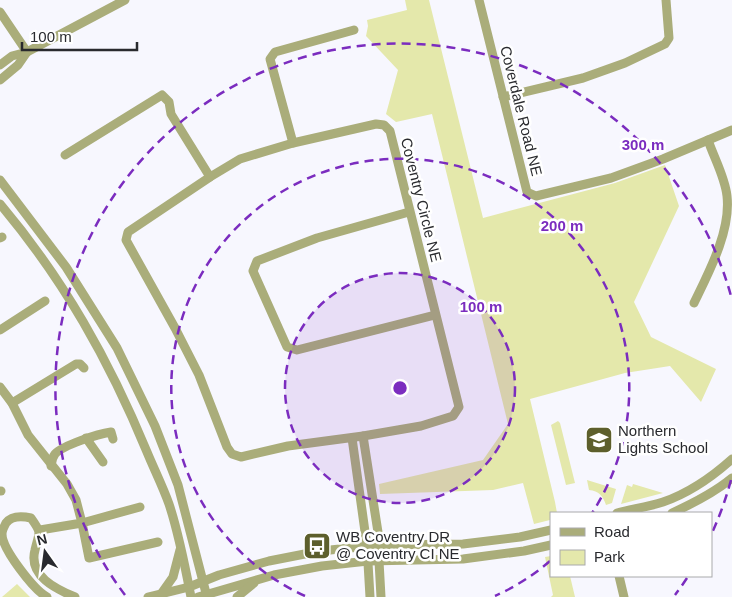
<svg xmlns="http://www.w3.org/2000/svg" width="732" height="597" font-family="Arial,sans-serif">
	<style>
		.green { fill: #e4e8ab }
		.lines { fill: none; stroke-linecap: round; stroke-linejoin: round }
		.minor { stroke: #aaad7a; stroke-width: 9 }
		.ring { fill: none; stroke: #7b2cbf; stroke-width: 2.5; stroke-dasharray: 9 6 }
		.labels { text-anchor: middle; stroke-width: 5; stroke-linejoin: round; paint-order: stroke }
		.street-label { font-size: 15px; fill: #292a2e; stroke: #fff }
		.poi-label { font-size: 15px; fill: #292a2e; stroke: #fff; text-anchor: start }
		.centre { fill: #7b2cbf; stroke: #fff; stroke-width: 2.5 }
		.ring-label { font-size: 15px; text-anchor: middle; font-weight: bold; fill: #7b2cbf; stroke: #fff; stroke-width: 5; stroke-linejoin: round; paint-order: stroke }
	</style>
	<rect width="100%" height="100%" fill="#f7f7fe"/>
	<g class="green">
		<path d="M 405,0 L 429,0 L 483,218 L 615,183 L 665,165 L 679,206 L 634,302 L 651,337 L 716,369 L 701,402 L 670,366 L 625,373 L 530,399 L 555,502 L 557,513 L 551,513 L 550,520 L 534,524 L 523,483 L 493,490 L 380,494 L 379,484 L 483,460 L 508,424 L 432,114 L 396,122 L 386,114 L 398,70 L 366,36 L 368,26 L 367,20 L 407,10 Z"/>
		<path d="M 558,421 L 560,423 L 575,483 L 566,485 L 551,425 Z"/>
		<path d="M 587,480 L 616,489 L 612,503 L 606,505 C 603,496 599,491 589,490 Z"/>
		<path d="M 633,484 L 663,493 L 621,504 L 627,485 L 632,487 Z"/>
		<path d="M 551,556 L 551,576 L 570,576 L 575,597 L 551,597 L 553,595 L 545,557 Z"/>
		<path d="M 17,584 L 30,597 L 2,597 Z"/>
	</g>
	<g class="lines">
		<g class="minor">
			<path d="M 479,0 L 527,192 L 536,196 L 611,178 L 663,159 L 732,130"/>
			<path d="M 0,12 L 27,52"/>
			<path d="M 0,65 L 12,56 L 27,52 L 125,0"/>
			<path d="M 0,80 L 18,65 L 27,52"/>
			<path d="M 503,97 L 583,78 L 625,63 L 665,44 L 669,38 L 666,0"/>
			<path d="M 376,124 L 384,125 L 390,131 L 459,407 L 453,416 L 421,426 L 363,436 L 288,446 L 241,457 L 232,454 L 227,447 L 199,375 L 175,328 L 126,240 L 128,232 L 210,177 L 240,159 L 293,143 Z"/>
			<path d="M 293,143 L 270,59 L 275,52 L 354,30"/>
			<path d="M 65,155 L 162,95 L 169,102 L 171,114 L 210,177"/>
			<path d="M 0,180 L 66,267 L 117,348 L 155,426 L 178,485 L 207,597"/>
			<path d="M 0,204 C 64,280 109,360 147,452 C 154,469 163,487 169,504 C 179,534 185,566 191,597"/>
			<path d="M 409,212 L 317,238 L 257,261 L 253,271 L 287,347 L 297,350 L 435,315"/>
			<path d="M 0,238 L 2,237"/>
			<path d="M 694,303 C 709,272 731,231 727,196 C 725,177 714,158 708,140"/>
			<path d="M 0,330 L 45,301"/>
			<path d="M 0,387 L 12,403 L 28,435 L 67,484 L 76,500 L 82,523 L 40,530"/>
			<path d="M 12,403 L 76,364 L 80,364 L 84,368"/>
			<path d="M 363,436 L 380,545 L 379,561 L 381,597"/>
			<path d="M 86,438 L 103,462"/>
			<path d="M 352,438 L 367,546 L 370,597"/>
			<path d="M 51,466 C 52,461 52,458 55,454 C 63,445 98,434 111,432 L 113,439"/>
			<path d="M 0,491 L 1,491"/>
			<path d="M 140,507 L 82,523 L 89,558 L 158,542"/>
			<path d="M 617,513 C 632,509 648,507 663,502 C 689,493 712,477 732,459"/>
			<path d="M 672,513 C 694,503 714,493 732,478"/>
			<path d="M 619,576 L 624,597"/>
			<path d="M 161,594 L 173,577 L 180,550"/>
			<path d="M 47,597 C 34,590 2,549 2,534 C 2,530 4,527 6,523 C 12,515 22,516 31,518 C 43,535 39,531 35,550 C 28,576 56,589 75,597"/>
			<path d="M 148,597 L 189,587 L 219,575 L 269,561 L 320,551 L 380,545 L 463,544 L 520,537 L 551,530"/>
			<path d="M 198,597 L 274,575 L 322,566 L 368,561 L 463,559 L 524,551 L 551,545"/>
			<path d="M 237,597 L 254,583"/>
		</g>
	</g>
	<circle cx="400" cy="388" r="115" fill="#7b2cbf" fill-opacity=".12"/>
	<g class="ring">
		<circle cx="400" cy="388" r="115"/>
		<path d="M550 561A229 229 0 0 1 495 596M305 596A229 229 0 1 1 592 513"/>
		<path d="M731 480A344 344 0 0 1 712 533M687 578A344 344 0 0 1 675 595M125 595A344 344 0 1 1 731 296"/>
	</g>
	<defs>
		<g id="school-square" transform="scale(1.4375)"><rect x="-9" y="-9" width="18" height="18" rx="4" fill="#5d5f2c" stroke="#fff"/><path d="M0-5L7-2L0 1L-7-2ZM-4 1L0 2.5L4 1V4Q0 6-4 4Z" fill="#fff"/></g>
		<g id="bus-square" transform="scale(1.4375)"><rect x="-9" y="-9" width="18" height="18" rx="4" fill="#5d5f2c" stroke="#fff"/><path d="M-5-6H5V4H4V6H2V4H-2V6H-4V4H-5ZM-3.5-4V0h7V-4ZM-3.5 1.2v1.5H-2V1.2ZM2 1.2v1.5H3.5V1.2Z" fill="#fff"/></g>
	</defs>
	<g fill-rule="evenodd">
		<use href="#school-square" x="599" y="440"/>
		<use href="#bus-square" x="317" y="546"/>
	</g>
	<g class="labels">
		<g class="street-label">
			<text transform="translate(521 111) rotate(76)" y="5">Coverdale Road NE</text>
			<text transform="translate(421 200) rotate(76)" y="5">Coventry Circle NE</text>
		</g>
		<g class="poi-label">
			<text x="618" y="436">Northern<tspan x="618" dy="17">Lights School</tspan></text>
			<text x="336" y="542">WB Coventry DR<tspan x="336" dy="17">@ Coventry CI NE</tspan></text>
		</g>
	</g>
	<circle cx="400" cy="388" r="8" class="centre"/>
	<g class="ring-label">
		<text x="643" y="150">300 m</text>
		<text x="562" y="231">200 m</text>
		<text x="481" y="312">100 m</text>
	</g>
	<rect x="550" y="512" width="162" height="65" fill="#ffffff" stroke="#a9aaab"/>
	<rect x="560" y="528" width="25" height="8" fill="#aaad7a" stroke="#a9aaab"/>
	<text x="594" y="537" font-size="15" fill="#292a2e">Road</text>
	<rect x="560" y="550" width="25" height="15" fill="#e4e8ab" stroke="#a9aaab"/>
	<text x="594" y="562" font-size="15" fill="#292a2e">Park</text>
	<g transform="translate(45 552) rotate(346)" stroke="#ffffff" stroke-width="4" paint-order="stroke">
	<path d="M0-4L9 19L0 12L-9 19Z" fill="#292a2e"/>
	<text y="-8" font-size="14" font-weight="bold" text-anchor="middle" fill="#292a2e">N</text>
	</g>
	<path d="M22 42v8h115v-8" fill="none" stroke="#292a2e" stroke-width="2.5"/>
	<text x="30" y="42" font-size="15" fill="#292a2e" stroke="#ffffff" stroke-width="4" paint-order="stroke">100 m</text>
</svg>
